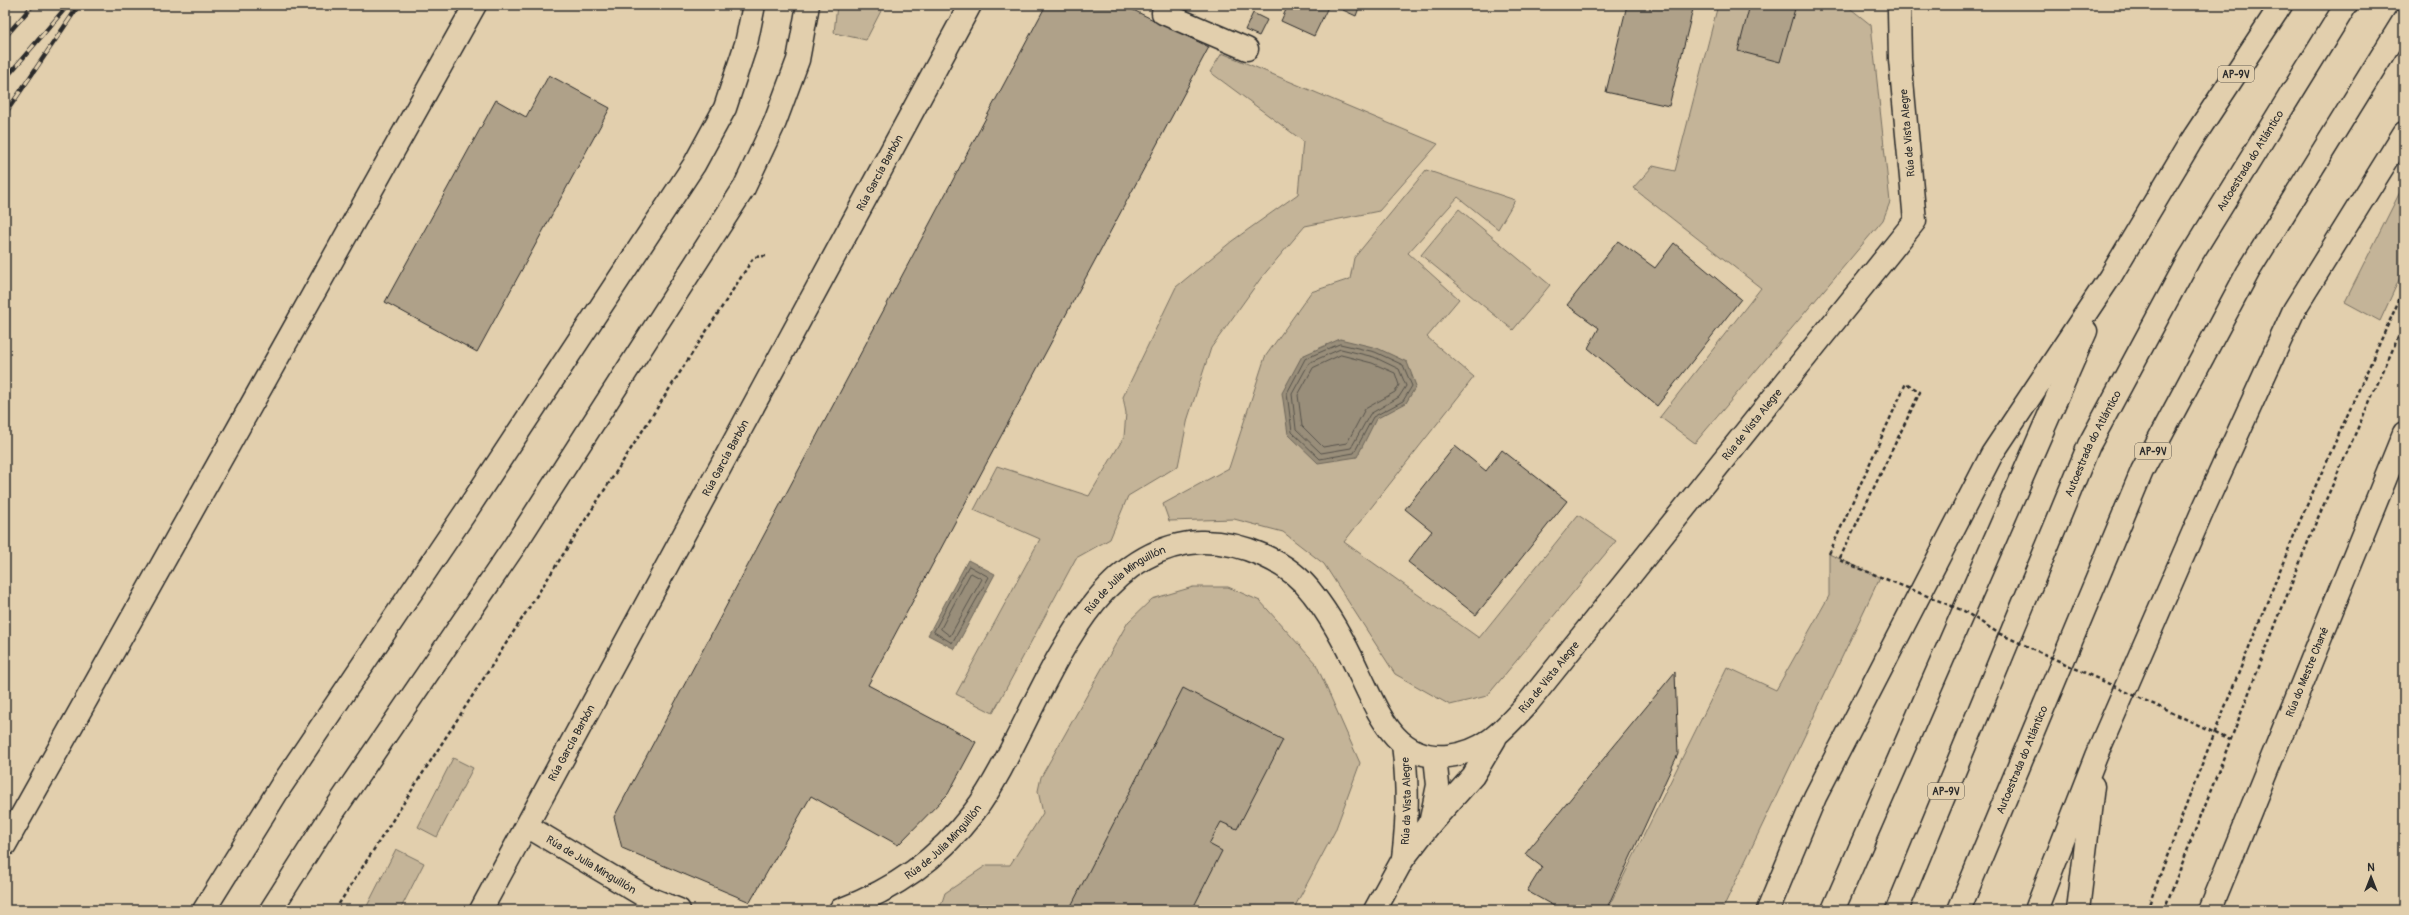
<svg xmlns="http://www.w3.org/2000/svg" width="2409" height="915" font-family="Pangolin,sans-serif">
	<style>
		.green { fill: #c4b498; stroke: #787062 }
		.water { fill: #998e7a; stroke: #6d665a }
		.lines { fill: none; stroke-linecap: round; stroke-linejoin: round }
		.shore { stroke: #57534b; stroke-width: 1 }
		.building { fill: #afa189; stroke: #2b2b2b }
		.service-casing { stroke: #2b2b2b; stroke-width: 25 }
		.minor-casing { stroke: #2b2b2b; stroke-width: 25 }
		.secondary-casing { stroke: #2b2b2b; stroke-width: 25 }
		.motorway-casing { stroke: #2b2b2b; stroke-width: 25 }
		.path { stroke: #2b2b2b; stroke-width: 2.5; stroke-dasharray: 4 3; stroke-linecap: butt }
		.service { stroke: #e2cfad; stroke-width: 22 }
		.minor { stroke: #e2cfad; stroke-width: 22 }
		.secondary { stroke: #e2cfad; stroke-width: 22 }
		.motorway { stroke: #e2cfad; stroke-width: 22 }
		.rail-casing { stroke: #2b2b2b; stroke-width: 4.5 }
		.rail { stroke: #e2cfad; stroke-width: 3; stroke-dasharray: 9; stroke-linecap: butt }
		.path-bridge { stroke: #2b2b2b; stroke-width: 2.5; stroke-dasharray: 4 3; stroke-linecap: butt }
		.labels { text-anchor: middle; stroke-width: 3; stroke-linejoin: round; paint-order: stroke }
		.shield { fill: #e2cfad; stroke: #625c52; stroke-width: 1 }
		.shield-label { font-size: 10px; font-weight: bold; fill: #2b2b2b }
		.street-label { font-size: 11px; fill: #2b2b2b; stroke: #e2cfad }
	</style>
	<rect width="100%" height="100%" fill="#e2cfad"/>
	<filter id="ink" filterUnits="userSpaceOnUse"><feTurbulence type="fractalNoise" baseFrequency=".025" numOctaves="2"/><feDisplacementMap in="SourceGraphic" scale="8" xChannelSelector="R" yChannelSelector="G"/><feConvolveMatrix kernelMatrix="1 2 1 2 8 2 1 2 1" color-interpolation-filters="sRGB"/></filter>
	<g filter="url(#ink)">
		<g class="green">
			<path d="M 837,5 L 884,5 L 866,40 L 834,33 Z"/>
			<path d="M 1718,5 L 1846,5 L 1871,25 L 1890,202 L 1883,220 L 1695,443 L 1660,417 L 1761,288 L 1633,188 L 1653,166 L 1675,171 Z"/>
			<path d="M 1222,53 L 1438,144 L 1379,211 L 1305,226 L 1261,278 L 1211,348 L 1188,418 L 1178,466 L 1128,496 L 1110,539 L 1076,558 L 993,713 L 956,694 L 1040,539 L 974,510 L 997,466 L 1089,496 L 1124,437 L 1126,413 L 1123,397 L 1176,287 L 1232,241 L 1298,194 L 1303,141 L 1210,72 Z"/>
			<path d="M 1426,170 L 1515,200 L 1498,229 L 1458,197 L 1408,253 L 1459,299 L 1427,337 L 1474,377 L 1344,542 L 1479,638 L 1578,515 L 1616,541 L 1487,696 L 1450,705 L 1395,674 L 1324,564 L 1283,532 L 1234,519 L 1169,521 L 1163,504 L 1229,468 L 1265,357 L 1311,292 L 1350,279 L 1354,258 Z"/>
			<path d="M 2404,184 L 2404,269 L 2380,321 L 2345,302 Z"/>
			<path d="M 1459,209 L 1550,285 L 1513,330 L 1421,255 Z"/>
			<path d="M 1829,554 L 1880,577 L 1722,910 L 1607,910 L 1727,667 L 1776,690 L 1829,596 Z"/>
			<path d="M 1193,587 L 1228,587 L 1260,601 L 1316,664 L 1360,763 L 1335,831 L 1293,910 L 931,910 L 941,905 L 945,893 L 987,865 L 1010,865 L 1043,813 L 1038,791 L 1041,777 L 1128,622 L 1152,599 Z"/>
			<path d="M 453,758 L 473,768 L 437,837 L 418,827 Z"/>
			<path d="M 396,849 L 424,863 L 400,910 L 365,910 Z"/>
		</g>
		<g class="water">
			<path d="M 1340,339 L 1377,348 L 1407,362 L 1416,386 L 1406,403 L 1376,419 L 1357,457 L 1318,463 L 1288,434 L 1282,393 L 1302,356 Z"/>
			<path d="M 968,560 L 995,574 L 955,649 L 928,635 Z"/>
		</g>
		<g class="lines">
			<g class="shore">
				<path d="M 1340,344 L 1375,352 L 1403,365 L 1412,386 L 1403,401 L 1373,417 L 1354,453 L 1320,459 L 1292,432 L 1287,393 L 1305,359 Z"/>
				<path d="M 1341,349 L 1374,357 L 1399,369 L 1406,386 L 1399,397 L 1370,414 L 1351,448 L 1321,453 L 1296,429 L 1292,394 L 1309,363 Z"/>
				<path d="M 1341,355 L 1372,363 L 1395,373 L 1399,385 L 1395,392 L 1365,409 L 1347,443 L 1323,447 L 1302,426 L 1298,395 L 1313,368 Z"/>
				<path d="M 969,566 L 989,577 L 952,643 L 934,632 Z"/>
				<path d="M 971,573 L 982,579 L 950,636 L 941,629 Z"/>
			</g>
		</g>
		<g class="building">
			<path d="M 1046,5 L 1123,5 L 1209,47 L 868,685 L 976,742 L 948,794 L 898,845 L 811,796 L 750,902 L 622,848 L 614,817 Z"/>
			<path d="M 1288,5 L 1329,5 L 1314,36 L 1281,21 Z"/>
			<path d="M 1332,5 L 1360,5 L 1356,16 Z"/>
			<path d="M 1627,5 L 1694,5 L 1669,106 L 1606,92 Z"/>
			<path d="M 1750,5 L 1796,5 L 1780,62 L 1738,51 Z"/>
			<path d="M 1253,13 L 1267,20 L 1259,36 L 1245,30 Z"/>
			<path d="M 549,75 L 610,108 L 477,352 L 385,302 L 496,100 L 526,117 Z"/>
			<path d="M 1618,241 L 1655,268 L 1674,243 L 1741,299 L 1657,406 L 1588,348 L 1599,328 L 1567,305 Z"/>
			<path d="M 1455,446 L 1486,471 L 1502,450 L 1567,501 L 1476,615 L 1408,562 L 1432,531 L 1405,509 Z"/>
			<path d="M 1675,672 L 1678,754 L 1606,910 L 1561,910 L 1527,891 L 1542,867 L 1525,854 Z"/>
			<path d="M 1183,688 L 1283,740 L 1237,829 L 1221,822 L 1209,844 L 1222,851 L 1192,910 L 1069,910 Z"/>
		</g>
		<g class="lines">
			<g class="service-casing">
				<path id="service" d="M 5,845 L 475,5"/>
			</g>
			<g class="minor-casing">
				<g id="minor">
					<path d="M 1164,5 L 1163,13 L 1247,49"/>
					<path d="M 1430,824 L 1438,785 L 1435,757"/>
					<path id="s1" d="M 527,826 L 646,897 L 679,910"/>
					<path id="s2" d="M 1403,858 C 1408,817 1408,786 1403,744"/>
					<path id="s3" d="M 840,910 C 895,889 937,860 974,812 C 1037,728 1075,548 1200,542 C 1241,541 1289,561 1313,594 C 1331,617 1346,645 1358,671 C 1378,711 1394,761 1448,756 C 1486,752 1504,729 1528,703 L 1915,221 L 1900,59 L 1899,11"/>
					<path d="M 1375,910 L 1403,859 L 1430,824 L 1473,776 L 1495,739"/>
					<path id="s4" d="M 2210,910 L 2404,433"/>
				</g>
			</g>
			<g class="secondary-casing">
				<g id="secondary">
					<path id="s5" d="M 481,910 L 970,5"/>
				</g>
			</g>
			<g class="motorway-casing">
				<g id="motorway">
					<path d="M 204,910 L 281,786 L 467,510 L 694,165 L 725,108 L 746,44 L 754,5"/>
					<path d="M 271,910 L 332,814 L 515,545 L 744,188 L 775,122 L 798,60 L 808,5"/>
					<path d="M 1768,910 L 1815,797 L 1992,454 L 2110,277 L 2190,143 L 2281,5"/>
					<path d="M 1833,910 L 2086,331"/>
					<path id="s6" d="M 1897,910 L 2089,445 L 2189,259 L 2346,5"/>
					<path id="s7" d="M 1959,910 L 2142,471 L 2248,272 L 2404,20"/>
					<path d="M 2036,910 L 2096,756 L 2203,510 L 2294,310 L 2404,133"/>
					<path d="M 2078,910 L 2093,786"/>
				</g>
			</g>
			<g class="path">
				<path d="M 2177,715 L 2230,740"/>
				<path d="M 335,910 L 754,257 L 766,256"/>
				<path d="M 2147,910 L 2196,779 L 2299,523 L 2404,289"/>
				<path d="M 2164,910 L 2313,529 L 2404,324"/>
			</g>
			<use href="#service" class="service"/>
			<use href="#minor" class="minor"/>
			<use href="#secondary" class="secondary"/>
			<use href="#motorway" class="motorway"/>
			<g class="rail-casing">
				<g id="rail">
					<path d="M 5,37 L 33,5"/>
					<path d="M 5,79 L 68,5"/>
					<path d="M 5,114 L 79,5"/>
				</g>
			</g>
			<use href="#rail" class="rail"/>
			<path class="path-bridge" d="M 1829,554 L 1906,383 L 1920,392 L 1839,560 L 1964,611 L 1998,633 L 2177,715"/>
		</g>
	</g>
	<g class="labels">
		<g class="shield">
			<rect x="2218" y="66" width="36" height="16" rx="3"/>
			<rect x="2135" y="443" width="36" height="16" rx="3"/>
			<rect x="1928" y="783" width="36" height="16" rx="3"/>
		</g>
		<g class="shield-label">
			<text x="2236" y="78">AP-9V</text>
			<text x="2153" y="455">AP-9V</text>
			<text x="1946" y="795">AP-9V</text>
		</g>
		<g class="street-label">
			<text transform="translate(1907 133) rotate(-95)" y="4">Rúa de Vista Alegre</text>
			<text dy="4" stroke="none"><textPath href="#s6" startOffset="830">Autoestrada do Atlántico</textPath></text>
			<text dy="4" stroke="none"><textPath href="#s5" startOffset="838">Rúa García Barbón</textPath></text>
			<text dy="4" stroke="none"><textPath href="#s3" startOffset="1344">Rúa de Vista Alegre</textPath></text>
			<text dy="4" stroke="none"><textPath href="#s6" startOffset="506">Autoestrada do Atlántico</textPath></text>
			<text dy="4" stroke="none"><textPath href="#s5" startOffset="514">Rúa García Barbón</textPath></text>
			<text dy="4" stroke="none"><textPath href="#s3" startOffset="449">Rúa de Julia Minguillón</textPath></text>
			<text dy="4" stroke="none"><textPath href="#s4" startOffset="257">Rúa do Mestre Chané</textPath></text>
			<text dy="4" stroke="none"><textPath href="#s3" startOffset="1020">Rúa de Vista Alegre</textPath></text>
			<text dy="4" stroke="none"><textPath href="#s5" startOffset="190">Rúa García Barbón</textPath></text>
			<text dy="4" stroke="none"><textPath href="#s7" startOffset="163">Autoestrada do Atlántico</textPath></text>
			<text dy="4" stroke="none"><textPath href="#s2" startOffset="57">Rúa da Vista Alegre</textPath></text>
			<text dy="4" stroke="none"><textPath href="#s3" startOffset="125">Rúa de Julia Minguillón</textPath></text>
			<text dy="4" stroke="none"><textPath href="#s1" startOffset="75">Rúa de Julia Minguillón</textPath></text>
		</g>
	</g>
	<rect width="2409" height="915" fill="none" stroke="#e2cfad" stroke-width="20"/>
	<rect x="10" y="10" width="2389" height="895" fill="none" stroke="#2b2b2b" stroke-width="1.5" filter="url(#ink)"/>
	<g transform="translate(2371 877)" stroke="#e2cfad" stroke-width="3" paint-order="stroke">
	<path d="M0-3L7 15L0 10L-7 15Z" fill="#2b2b2b"/>
	<text y="-6" font-size="11" font-weight="bold" text-anchor="middle" fill="#2b2b2b">N</text>
	</g>
</svg>
